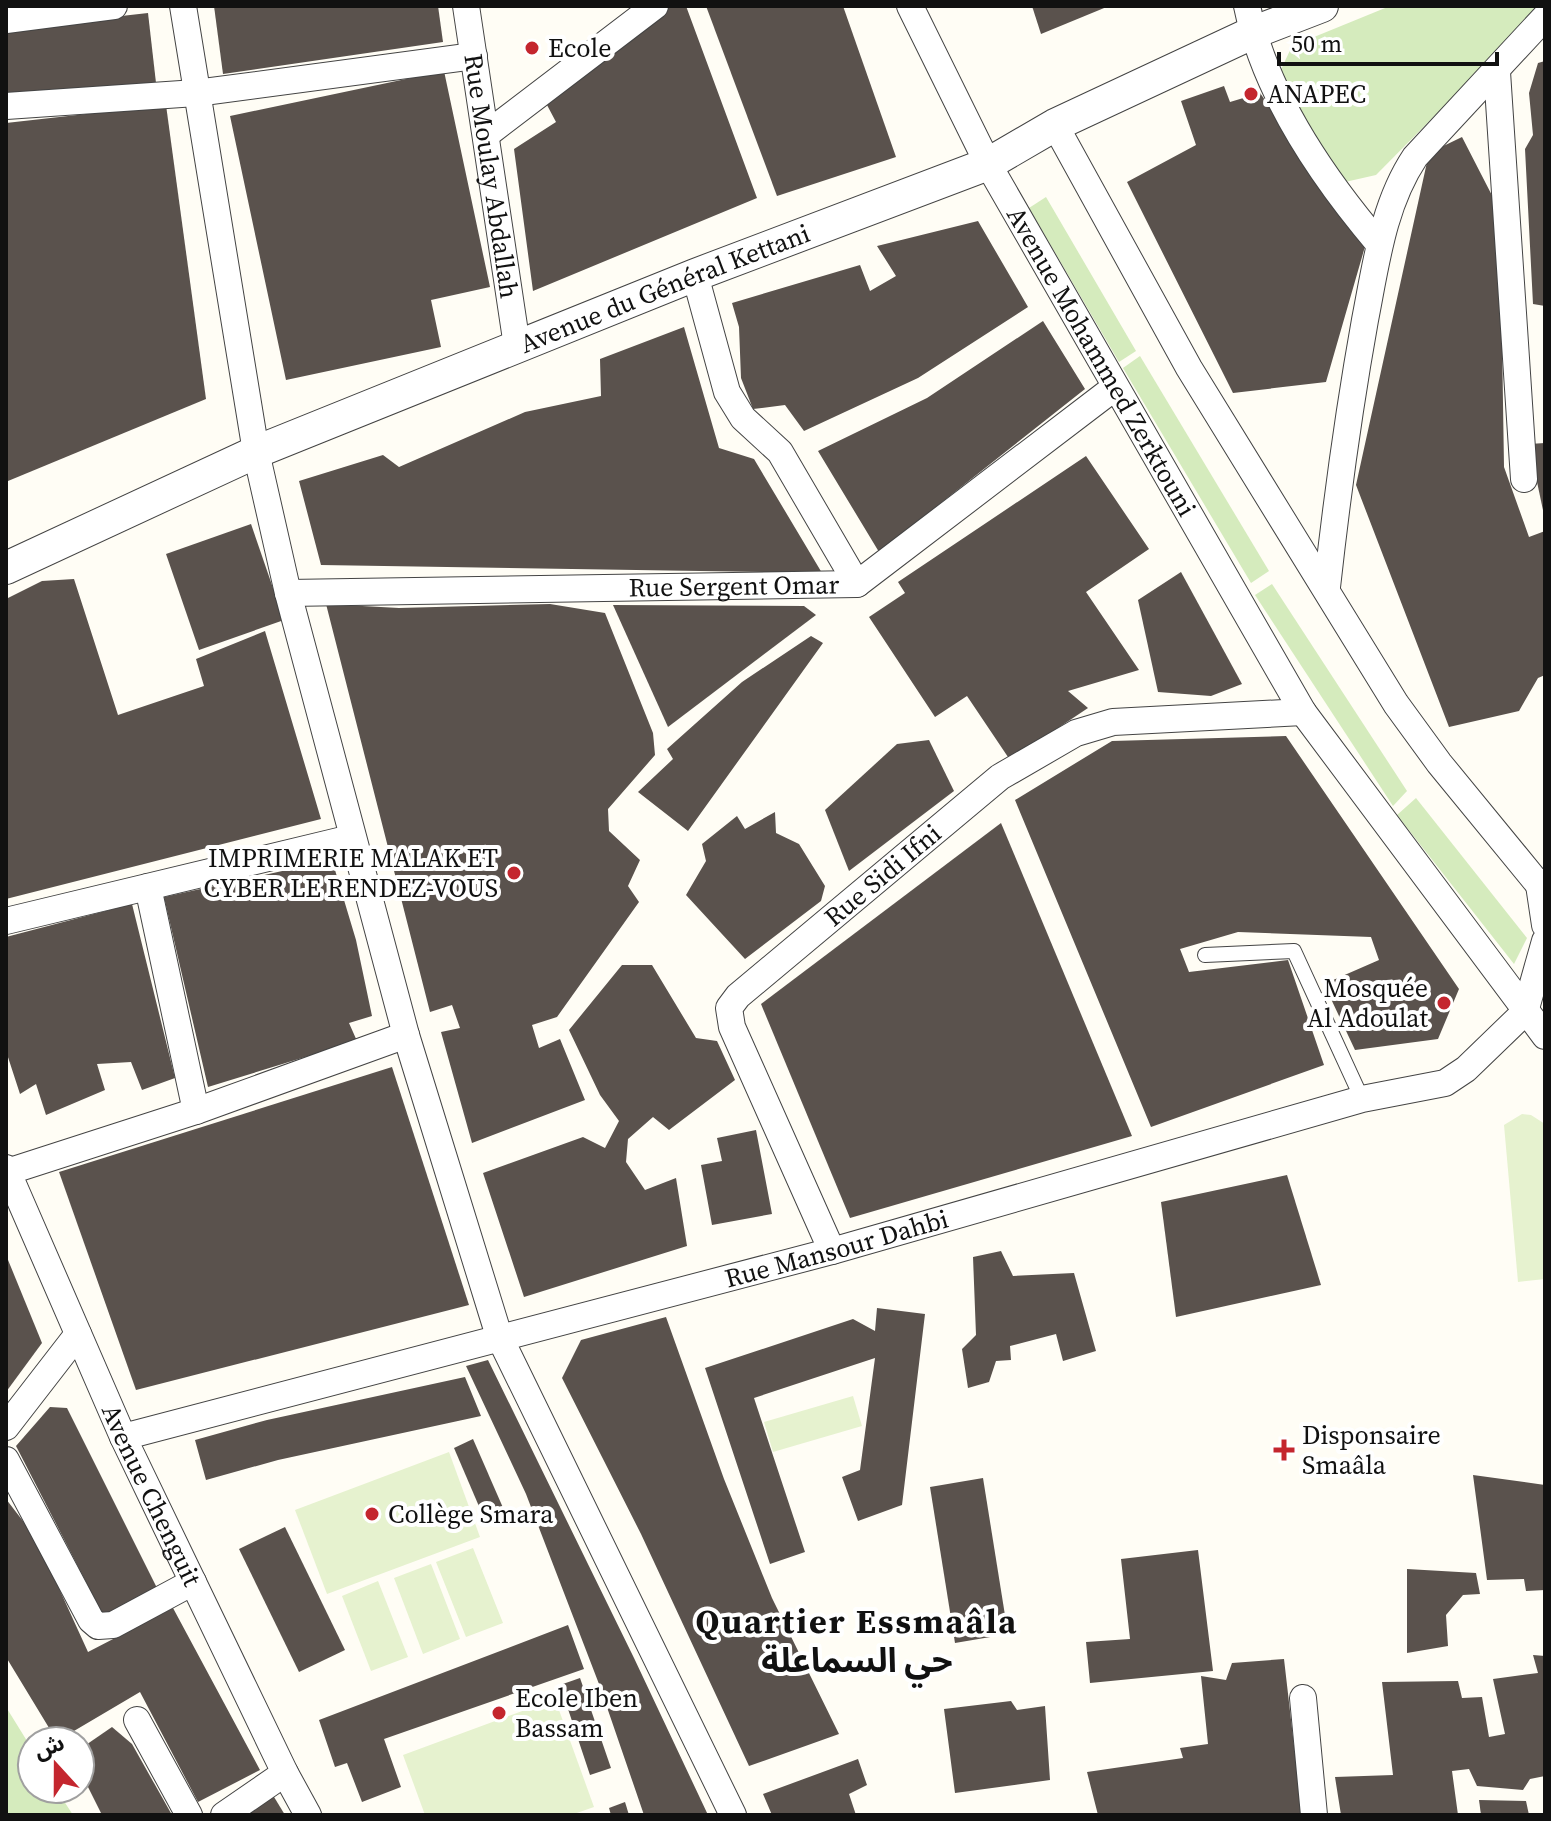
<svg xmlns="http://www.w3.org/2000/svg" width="1551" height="1821" font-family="'Source Serif 4','Noto Sans Arabic',serif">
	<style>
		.green { fill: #d5ebbd }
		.pitch { fill: #e6f2cf }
		.building { fill: #5a524d }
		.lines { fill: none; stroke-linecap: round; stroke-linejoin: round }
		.service-casing { stroke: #444; stroke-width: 16 }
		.minor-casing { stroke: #444; stroke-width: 28 }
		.tertiary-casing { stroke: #444; stroke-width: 34 }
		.service { stroke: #fff; stroke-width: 14 }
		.minor { stroke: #fff; stroke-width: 26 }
		.tertiary { stroke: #fff; stroke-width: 32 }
		.poi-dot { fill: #c4262e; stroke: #fff; stroke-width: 3 }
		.labels { text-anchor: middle; stroke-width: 8; stroke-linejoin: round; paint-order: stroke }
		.poi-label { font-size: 26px; fill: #111; stroke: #fff; text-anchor: start }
		.street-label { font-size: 26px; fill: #111; stroke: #fff }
		.district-label { font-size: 34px; font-weight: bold; letter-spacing: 2px; fill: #111; stroke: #fff }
	</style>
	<rect width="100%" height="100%" fill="#fffdf5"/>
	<g class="green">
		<path d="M 1390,6 L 1543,6 L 1376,175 L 1345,182 L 1335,172 L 1278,76 L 1292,46 Z"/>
		<path d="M 1046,197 L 1136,351 L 1119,362 L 1029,208 Z"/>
		<path d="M 1140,356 L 1269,571 L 1251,583 L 1123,368 Z"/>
		<path d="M 1272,584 L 1407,791 L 1393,806 L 1255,595 Z"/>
		<path d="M 1416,798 L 1527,938 L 1514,964 L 1397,815 Z"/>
		<path d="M 6,1707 L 32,1749 L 32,1789 L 56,1789 L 73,1815 L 6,1815 Z"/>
	</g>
	<g class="pitch">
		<path d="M 1522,1114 L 1531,1115 L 1545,1124 L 1545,1279 L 1518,1282 L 1504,1125 Z"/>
		<path d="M 853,1396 L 862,1426 L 773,1452 L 764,1422 Z"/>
		<path d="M 449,1452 L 480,1537 L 327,1594 L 295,1510 Z"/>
		<path d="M 473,1548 L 503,1623 L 466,1637 L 436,1562 Z"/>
		<path d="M 431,1564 L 460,1639 L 423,1654 L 394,1578 Z"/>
		<path d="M 378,1581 L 408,1657 L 371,1671 L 342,1596 Z"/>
		<path d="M 555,1699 L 594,1807 L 571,1815 L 425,1815 L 403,1755 Z"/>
	</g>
	<g class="building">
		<path d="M 214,6 L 438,6 L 443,42 L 223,74 Z"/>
		<path d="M 667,6 L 686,6 L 757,198 L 533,291 L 514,149 L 556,122 L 547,105 Z"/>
		<path d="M 706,6 L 843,6 L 896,157 L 777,196 Z"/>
		<path d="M 1032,6 L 1109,6 L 1041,34 Z"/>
		<path d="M 148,13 L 156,83 L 6,101 L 6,29 Z"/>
		<path d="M 1545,61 L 1545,306 L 1533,304 L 1525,149 L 1533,135 L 1529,93 L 1538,63 Z"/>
		<path d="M 444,71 L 490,287 L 431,300 L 441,347 L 286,380 L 230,116 Z"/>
		<path d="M 1224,86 L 1230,102 L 1260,93 L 1366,243 L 1326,382 L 1233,393 L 1127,182 L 1196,145 L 1181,101 Z"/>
		<path d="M 166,105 L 206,399 L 8,481 L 6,123 Z"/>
		<path d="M 1462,137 L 1500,211 L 1504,467 L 1529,537 L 1545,531 L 1545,675 L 1538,678 L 1519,711 L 1449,727 L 1356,485 L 1429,153 Z"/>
		<path d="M 978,221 L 1028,307 L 918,378 L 804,431 L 785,405 L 753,409 L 741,378 L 739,327 L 732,303 L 860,265 L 870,291 L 896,276 L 877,246 Z"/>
		<path d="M 1043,321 L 1085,389 L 879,552 L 818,451 L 927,398 Z"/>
		<path d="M 684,327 L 719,448 L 754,459 L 822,573 L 321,565 L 299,481 L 383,455 L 399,467 L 525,412 L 601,396 L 600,359 Z"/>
		<path d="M 1545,443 L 1545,514 L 1544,515 L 1529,444 Z"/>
		<path d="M 1086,456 L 1149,549 L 1086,592 L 1139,670 L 1068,691 L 1088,708 L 1010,760 L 967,696 L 935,717 L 869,617 L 905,593 L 898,582 Z"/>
		<path d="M 251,524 L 284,620 L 199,650 L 166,554 Z"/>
		<path d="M 1181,572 L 1242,684 L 1211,696 L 1158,692 L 1138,600 Z"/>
		<path d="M 74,579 L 118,715 L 204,686 L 196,659 L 265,631 L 321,819 L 6,899 L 6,599 L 42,581 Z"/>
		<path d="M 326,604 L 399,608 L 550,604 L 605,613 L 653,733 L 655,755 L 608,809 L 609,831 L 640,860 L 628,886 L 639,902 L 557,1017 L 532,1025 L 539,1048 L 560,1039 L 585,1100 L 472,1143 L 441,1032 L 460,1028 L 452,1005 L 430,1012 Z"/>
		<path d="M 613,605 L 804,606 L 816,615 L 668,727 Z"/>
		<path d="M 811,636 L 823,643 L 688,831 L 638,792 L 673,759 L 667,749 L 742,682 Z"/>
		<path d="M 1286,736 L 1459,989 L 1438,1039 L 1355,1050 L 1324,984 L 1379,960 L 1371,937 L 1238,932 L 1180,949 L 1189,972 L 1288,960 L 1324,1065 L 1151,1127 L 1015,800 L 1112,741 Z"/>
		<path d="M 929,740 L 954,791 L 849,871 L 825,810 L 897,744 Z"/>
		<path d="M 775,812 L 776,833 L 799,844 L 825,886 L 821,901 L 745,959 L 686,895 L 706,861 L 702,844 L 737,816 L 745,829 Z"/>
		<path d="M 1001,823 L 1132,1136 L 850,1218 L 761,1004 Z"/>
		<path d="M 332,860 L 356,940 L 372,1016 L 349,1023 L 357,1041 L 208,1087 L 164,897 Z"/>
		<path d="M 132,904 L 175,1078 L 142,1090 L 131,1062 L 97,1064 L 105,1090 L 46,1115 L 36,1084 L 20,1094 L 6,1051 L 6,937 Z"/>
		<path d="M 622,965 L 652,965 L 696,1038 L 717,1041 L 735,1080 L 669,1130 L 653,1117 L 628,1139 L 626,1162 L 645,1190 L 676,1178 L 687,1246 L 524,1297 L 483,1173 L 583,1137 L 605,1148 L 619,1121 L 600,1095 L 569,1030 Z"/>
		<path d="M 392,1067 L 469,1305 L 136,1390 L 59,1172 Z"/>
		<path d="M 756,1130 L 772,1214 L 712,1225 L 701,1165 L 722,1161 L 717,1138 Z"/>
		<path d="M 1287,1175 L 1321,1285 L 1176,1317 L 1161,1202 Z"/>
		<path d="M 1001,1251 L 1013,1276 L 1074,1273 L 1096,1351 L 1063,1361 L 1056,1334 L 1010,1346 L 1011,1360 L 996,1361 L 989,1382 L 968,1388 L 962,1349 L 976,1335 L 973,1257 Z"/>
		<path d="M 6,1255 L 42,1343 L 6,1392 Z"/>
		<path d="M 877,1308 L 925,1314 L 902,1505 L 858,1521 L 842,1477 L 860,1470 L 875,1358 L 754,1398 L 805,1552 L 770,1564 L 705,1368 L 853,1319 L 875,1331 Z"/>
		<path d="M 666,1317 L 724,1479 L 772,1598 L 839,1734 L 749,1766 L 641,1534 L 562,1378 L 581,1340 Z"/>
		<path d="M 488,1360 L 634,1658 L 708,1815 L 644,1815 L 599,1684 L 526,1494 L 466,1366 Z"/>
		<path d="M 465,1377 L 481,1416 L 278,1460 L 206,1480 L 195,1440 L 267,1420 Z"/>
		<path d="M 50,1407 L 67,1408 L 158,1590 L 105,1619 L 16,1446 Z"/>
		<path d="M 473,1439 L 504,1510 L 484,1518 L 454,1448 Z"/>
		<path d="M 1473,1475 L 1545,1485 L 1545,1590 L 1526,1591 L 1524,1579 L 1487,1580 Z"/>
		<path d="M 983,1478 L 1008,1634 L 955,1643 L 930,1487 Z"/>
		<path d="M 6,1499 L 36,1538 L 88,1652 L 173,1608 L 260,1770 L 198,1802 L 140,1692 L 57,1741 L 6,1657 Z"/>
		<path d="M 285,1527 L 345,1650 L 299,1672 L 239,1549 Z"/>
		<path d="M 1198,1550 L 1213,1671 L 1090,1683 L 1086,1642 L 1130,1639 L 1121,1559 Z"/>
		<path d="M 1407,1569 L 1476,1573 L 1480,1594 L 1463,1595 L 1446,1615 L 1448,1646 L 1407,1653 Z"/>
		<path d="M 568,1625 L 584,1669 L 384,1739 L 401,1787 L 362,1802 L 347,1763 L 335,1767 L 319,1720 Z"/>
		<path d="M 1533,1655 L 1545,1656 L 1545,1776 L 1530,1779 L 1523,1790 L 1477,1786 L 1469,1769 L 1452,1771 L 1458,1815 L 1341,1815 L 1335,1777 L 1393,1775 L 1382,1682 L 1458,1681 L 1462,1698 L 1482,1697 L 1489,1737 L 1505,1734 L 1493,1679 L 1538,1673 Z"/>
		<path d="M 1284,1659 L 1302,1815 L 1098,1815 L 1087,1772 L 1183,1758 L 1180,1748 L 1208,1744 L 1201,1676 L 1226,1680 L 1232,1663 Z"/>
		<path d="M 580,1678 L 611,1768 L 590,1775 L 560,1685 Z"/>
		<path d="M 1011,1701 L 1017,1710 L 1045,1706 L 1050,1780 L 955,1793 L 944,1709 Z"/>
		<path d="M 112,1727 L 132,1744 L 172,1815 L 102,1815 L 80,1771 L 80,1749 Z"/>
		<path d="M 858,1759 L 867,1785 L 849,1794 L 856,1815 L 772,1815 L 763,1794 Z"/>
		<path d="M 271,1792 L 285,1815 L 233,1815 Z"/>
		<path d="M 1479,1800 L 1526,1801 L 1529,1815 L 1481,1815 Z"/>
		<path d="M 625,1802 L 629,1815 L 611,1815 L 609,1808 Z"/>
	</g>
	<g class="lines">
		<g class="service-casing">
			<path id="service" d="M 1205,955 L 1294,951 L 1362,1099"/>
		</g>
		<g class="minor-casing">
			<g id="minor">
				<path d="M 183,6 L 256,452 L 288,593 L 406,1035 L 499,1336 L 733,1815"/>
				<path id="s1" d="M 466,6 L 517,346"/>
				<path id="s2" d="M 910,6 L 988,164 L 1303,712 L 1545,1036"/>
				<path d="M 1247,6 C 1265,94 1322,177 1379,244"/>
				<path d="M 6,20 L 114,6"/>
				<path d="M 1497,72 L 1524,479"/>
				<path d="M 6,106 L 196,93 L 474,56"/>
				<path d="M 1055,125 L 1189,368 L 1396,704 L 1439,763 L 1539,885"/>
				<path d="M 487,134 L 655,6"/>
				<path d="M 695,275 L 727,392 L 743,418 L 780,452 L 857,584"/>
				<path d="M 1327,587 C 1337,497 1349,409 1365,320 C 1376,264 1383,205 1415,157 L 1545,17"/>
				<path id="s3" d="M 288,593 L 857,584 L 1114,388"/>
				<path d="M 1545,882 L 1539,885 L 1545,925"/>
				<path d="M 148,887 L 196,1111"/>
				<path d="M 6,921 L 351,838"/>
				<path d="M 1525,1012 L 1545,941"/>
				<path id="s4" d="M 6,1168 L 123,1437 L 285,1773 L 308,1815"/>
				<path d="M 7,1172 L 196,1111 L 406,1035"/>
				<path id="s5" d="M 832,1251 L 732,1027 L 729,1008 L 738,996 L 1000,777 L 1076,733 L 1113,722 L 1303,712"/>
				<path d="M 6,1427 L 78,1334"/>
				<path id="s6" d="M 123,1437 L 832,1251 L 1362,1099 L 1445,1083 L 1466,1069 L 1525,1012"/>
				<path d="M 6,1460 L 91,1620 L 98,1626 L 113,1625 L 193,1582"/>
				<path d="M 1303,1698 L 1314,1815"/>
				<path d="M 137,1720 L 189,1815"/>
				<path d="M 224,1815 L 285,1773"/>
			</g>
		</g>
		<g class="tertiary-casing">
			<g id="tertiary">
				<path id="s7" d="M 6,568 L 256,452 L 695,275 L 988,164 L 1055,125 L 1252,33 L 1322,6"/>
			</g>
		</g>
		<use href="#service" class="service"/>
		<use href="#minor" class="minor"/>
		<use href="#tertiary" class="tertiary"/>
	</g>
	<g class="poi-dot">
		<circle cx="532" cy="48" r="8"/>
		<circle cx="1251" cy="94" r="8"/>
		<circle cx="514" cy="873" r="8"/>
		<circle cx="1444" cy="1003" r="8"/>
		<path d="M1280 1438h8v8h8v8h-8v8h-8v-8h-8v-8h8z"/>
		<circle cx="372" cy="1514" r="8"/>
		<circle cx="499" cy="1713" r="8"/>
	</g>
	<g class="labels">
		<g class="poi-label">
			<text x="548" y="57">Ecole</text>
			<text x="1267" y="103">ANAPEC</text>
			<text x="498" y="867" text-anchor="end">IMPRIMERIE MALAK ET<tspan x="498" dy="30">CYBER LE RENDEZ-VOUS</tspan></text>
			<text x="1428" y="997" text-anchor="end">Mosquée<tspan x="1428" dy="30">Al Adoulat</tspan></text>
			<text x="1302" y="1444">Disponsaire<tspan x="1302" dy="30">Smaâla</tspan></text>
			<text x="388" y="1523">Collège Smara</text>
			<text x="515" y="1707">Ecole Iben<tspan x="515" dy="30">Bassam</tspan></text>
		</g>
		<g class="street-label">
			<text dy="9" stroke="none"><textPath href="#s1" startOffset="172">Rue Moulay Abdallah</textPath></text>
			<text dy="9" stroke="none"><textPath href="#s7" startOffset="716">Avenue du Général Kettani</textPath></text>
			<text dy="9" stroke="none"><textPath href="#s2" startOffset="404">Avenue Mohammed Zerktouni</textPath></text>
			<text dy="9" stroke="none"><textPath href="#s3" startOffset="446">Rue Sergent Omar</textPath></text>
			<text dy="9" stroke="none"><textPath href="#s5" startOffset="468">Rue Sidi Ifni</textPath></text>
			<text dy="9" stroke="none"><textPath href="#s6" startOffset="738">Rue Mansour Dahbi</textPath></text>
			<text dy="9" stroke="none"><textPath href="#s4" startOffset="358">Avenue Chenguit</textPath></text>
		</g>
		<g class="district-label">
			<text x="857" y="1633">Quartier Essmaâla<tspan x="857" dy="39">حي السماعلة</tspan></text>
		</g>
	</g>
	<rect width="1551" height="1821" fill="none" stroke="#111111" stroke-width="16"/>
	<g transform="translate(56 1765) rotate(339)"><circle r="38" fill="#ffffff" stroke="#a0a0a0" stroke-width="2"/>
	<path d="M0-6L14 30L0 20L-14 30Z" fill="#c4262e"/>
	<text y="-12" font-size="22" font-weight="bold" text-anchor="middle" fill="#111111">ش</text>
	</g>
	<path d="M1279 52v12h218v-12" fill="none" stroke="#111111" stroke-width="4"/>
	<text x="1291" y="52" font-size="24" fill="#111111" stroke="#ffffff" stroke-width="6" paint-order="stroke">50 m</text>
</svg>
